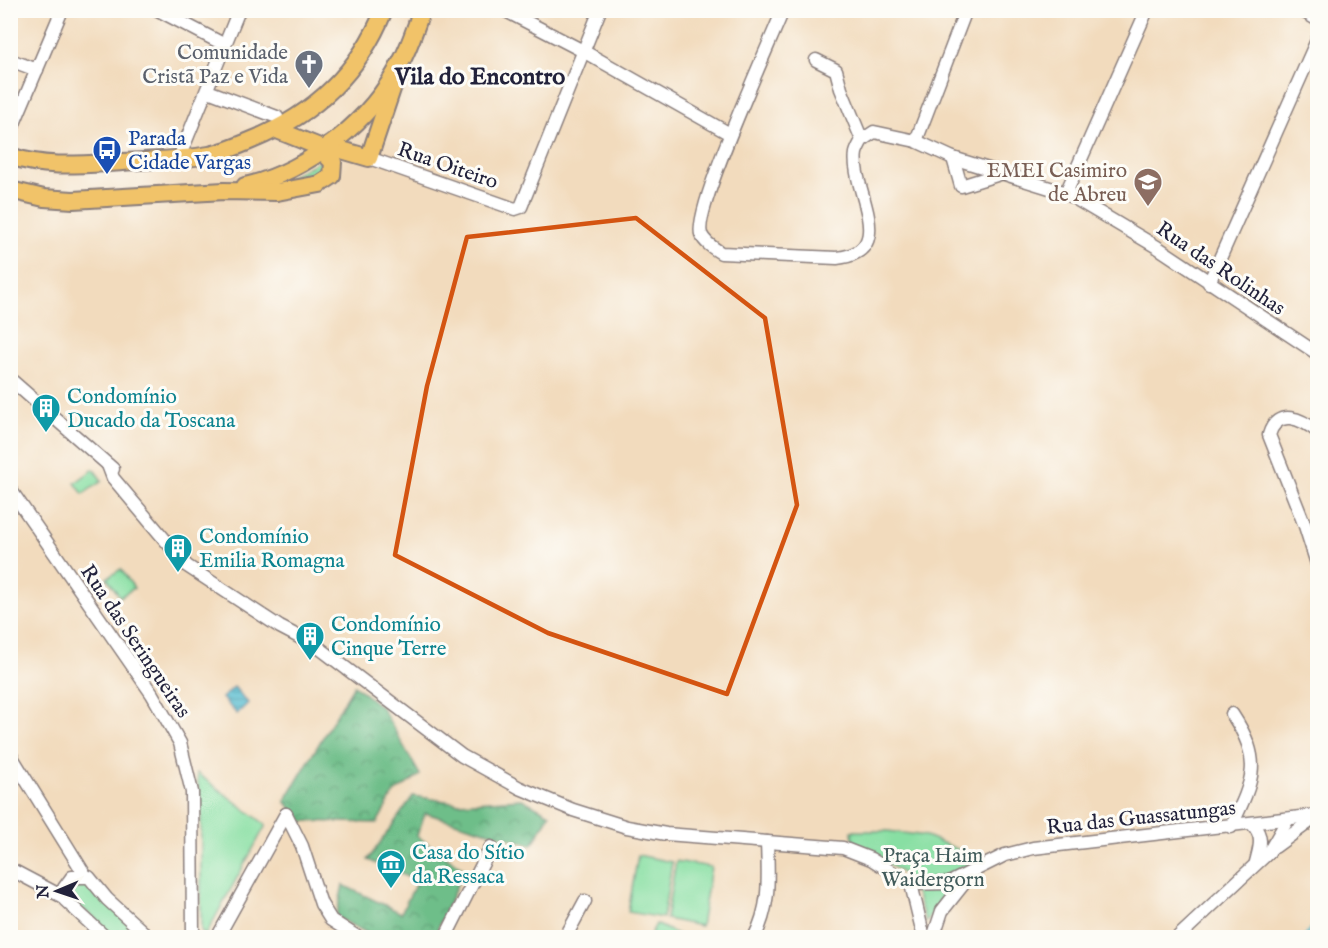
<svg xmlns="http://www.w3.org/2000/svg" width="1328" height="948" font-family="'IM FELL English',serif">
	<style>
		.grass { fill: url(#grass-dots); stroke: #55806f; stroke-width: 1.5 }
		.forest { fill: url(#forest-crowns); stroke: #487062; stroke-width: 1.5 }
		.green { fill: #88dfa3; stroke: #55806f; stroke-width: 1.5 }
		.water { fill: url(#water-rules); stroke: #3a6e85; stroke-width: 1.5 }
		.lines { fill: none; stroke-linecap: round; stroke-linejoin: round }
		.stream { stroke: #52bbcf; stroke-width: 3 }
		.minor-casing { stroke: #8a7e7c; stroke-width: 15 }
		.major-casing { stroke: #8a7e7c; stroke-width: 20 }
		.minor { stroke: #fff; stroke-width: 12 }
		.major { stroke: #f1c369; stroke-width: 16 }
		.marked { fill: none; stroke: #d45411; stroke-width: 4.5; stroke-linejoin: round }
		.labels { text-anchor: middle; stroke-width: 6; stroke-linejoin: round; paint-order: stroke }
		.worship-label { font-size: 21px; fill: #5b616d; stroke: #fdfcf7; text-anchor: end }
		.transit-label { font-size: 21px; fill: #164399; stroke: #fdfcf7; text-anchor: start }
		.street-label { font-size: 21px; fill: #22223b; stroke: #fdfcf7 }
		.education-label { font-size: 21px; fill: #785e54; stroke: #fdfcf7; text-anchor: end }
		.culture-label { font-size: 21px; fill: #0d838f; stroke: #fdfcf7; text-anchor: start }
		.park-label { font-size: 21px; fill: #415b5a; stroke: #fdfcf7 }
		.quarter-label { font-size: 24px; font-weight: bold; fill: #22223b; stroke: #fdfcf7 }
	</style>
	<defs>
		<pattern id="grass-dots" width="8" height="8" patternUnits="userSpaceOnUse" patternTransform="scale(1.5)"><rect width="8" height="8" fill="#88dfa3"/><path d="M2 2h.1M6 6h.1" fill="none" stroke="#75bf8d" stroke-width="1.8" stroke-linecap="round"/></pattern>
		<pattern id="forest-crowns" width="20" height="18" patternUnits="userSpaceOnUse" patternTransform="scale(1.5)"><rect width="20" height="18" fill="#6ebe89"/><path d="M2 6a3 3 0 1 1 6 0M12 15a3 3 0 1 1 6 0" fill="none" stroke="#5a9a71"/></pattern>
		<pattern id="water-rules" width="6" height="5" patternUnits="userSpaceOnUse" patternTransform="scale(1.5)"><rect width="6" height="5" fill="#52bbcf"/><path d="M0 2.5h6" fill="none" stroke="#4498a9"/></pattern>
	</defs>
	<rect width="100%" height="100%" fill="#fdfcf7"/>
	<filter id="ink" filterUnits="userSpaceOnUse"><feTurbulence type="fractalNoise" baseFrequency=".0167" numOctaves="2"/><feDisplacementMap in="SourceGraphic" scale="12" xChannelSelector="R" yChannelSelector="G"/><feConvolveMatrix kernelMatrix="1 2 1 2 8 2 1 2 1" color-interpolation-filters="sRGB"/></filter>
	<filter id="wash" filterUnits="userSpaceOnUse"><feTurbulence type="fractalNoise" baseFrequency=".008" numOctaves="4" result="noise"/><feDisplacementMap in="SourceGraphic" scale="24" xChannelSelector="R" yChannelSelector="G"/><feGaussianBlur stdDeviation="1.35" result="paint"/><feColorMatrix in="noise" values="0 0 0 0 0 0 0 0 0 0 0 0 0 0 0 0 0 1.4 0 .05"/><feComposite in="paint" operator="in"/></filter>
	<g filter="url(#wash)">
		<rect width="100%" height="100%" fill="#f2dbbd"/>
		<path class="grass" d="M 319,161 L 325,163 L 325,175 L 273,186 Z"/>
		<g class="forest">
			<path d="M 354,685 L 382,708 L 420,775 L 394,793 L 377,823 L 301,821 L 285,801 Z"/>
			<path d="M 413,796 L 458,803 L 522,799 L 550,814 L 532,845 L 425,813 L 417,836 L 464,869 L 434,937 L 375,937 L 336,917 L 343,885 L 401,913 L 417,881 L 368,860 Z"/>
		</g>
		<g class="green">
			<path d="M 94,469 L 102,481 L 83,494 L 75,483 Z"/>
			<path d="M 121,569 L 134,588 L 120,597 L 107,578 Z"/>
			<path d="M 197,773 L 266,825 L 205,936 L 201,930 L 201,817 Z"/>
			<path d="M 852,831 L 888,831 L 926,836 L 979,858 L 962,868 L 926,922 L 911,879 L 853,840 Z"/>
			<path d="M 638,855 L 672,862 L 663,918 L 628,912 Z"/>
			<path d="M 676,861 L 711,867 L 701,926 L 666,919 Z"/>
			<path d="M 87,880 L 142,937 L 112,937 L 98,921 L 72,900 L 70,885 L 73,881 Z"/>
			<path d="M 656,924 L 683,937 L 649,937 Z"/>
		</g>
		<path class="water" d="M 234,687 L 248,703 L 237,714 L 222,698 Z"/>
		<g class="lines">
			<path class="stream" d="M 1304,938 L 1318,918"/>
		</g>
	</g>
	<g filter="url(#ink)">
		<g class="lines">
			<g class="minor-casing">
				<g id="minor">
					<path d="M 158,10 L 225,45"/>
					<path d="M 504,10 L 583,51 L 730,134"/>
					<path d="M 783,10 C 770,43 693,210 701,234 C 704,242 713,248 721,253 L 837,258 C 900,251 850,188 856,153 C 857,149 860,144 862,140 L 841,89 L 836,70 L 816,60"/>
					<path d="M 1301,10 L 1318,20"/>
					<path d="M 10,60 L 37,70"/>
					<path d="M 208,91 L 277,117"/>
					<path d="M 10,133 L 62,10"/>
					<path d="M 862,140 L 874,132 L 916,141 L 953,158 L 1066,193 L 1157,247 L 1318,354"/>
					<path d="M 916,141 L 966,10"/>
					<path d="M 179,158 L 239,10"/>
					<path d="M 369,158 L 515,209 L 521,207 L 600,10"/>
					<path d="M 953,158 L 961,186 L 1003,173"/>
					<path d="M 1066,193 L 1147,10"/>
					<path d="M 1209,283 L 1318,38"/>
					<path d="M 10,379 L 113,469"/>
					<path d="M 1318,432 C 1302,419 1277,407 1269,435 L 1305,526 L 1318,567"/>
					<path d="M 108,465 L 113,478 L 187,566 L 280,627 L 318,647 L 462,756 L 520,788 L 573,810 L 627,827 L 666,834 L 843,848 L 871,859 L 911,884 L 924,938"/>
					<path d="M 10,489 L 152,694 L 180,743 L 192,792 L 193,938"/>
					<path d="M 10,754 L 85,875"/>
					<path d="M 286,814 L 302,846 L 321,904 L 331,920 L 359,938"/>
					<path d="M 1252,824 C 1264,836 1260,847 1256,862"/>
					<path d="M 1231,827 C 1254,779 1263,761 1232,714"/>
					<path d="M 1275,847 L 1316,817"/>
					<path d="M 10,869 L 63,897"/>
					<path d="M 911,884 L 949,883 L 1005,855 L 1033,848 L 1318,815"/>
					<path d="M 106,938 L 65,900 L 64,888 L 72,877 L 89,877 L 107,899 L 142,931 L 145,938"/>
					<path d="M 217,938 L 286,814"/>
					<path d="M 445,938 L 491,847"/>
					<path d="M 565,938 L 585,901"/>
					<path d="M 754,938 C 771,905 768,877 767,842"/>
					<path d="M 933,938 L 942,911 L 969,877"/>
					<path d="M 1177,938 L 1269,852 L 1288,819"/>
				</g>
			</g>
			<g class="major-casing">
				<g id="major">
					<path d="M 328,146 L 369,158 L 394,83"/>
					<path d="M 10,156 C 47,169 85,164 123,162 C 152,160 181,160 209,155 C 224,152 238,146 252,140 C 313,115 359,73 384,10"/>
					<path d="M 245,186 C 308,171 372,121 401,62 C 410,46 415,28 422,10"/>
					<path d="M 10,190 L 44,198 L 73,200 L 224,191 L 277,192 L 320,184 L 332,176 L 333,162 L 317,146 L 277,130"/>
				</g>
			</g>
			<use href="#minor" class="minor"/>
			<use href="#major" class="major"/>
		</g>
	</g>
	<path class="marked" d="M 636,218 L 765,318 L 797,505 L 727,694 L 548,633 L 395,555 L 427,386 L 467,237 Z"/>
	<defs>
		<g id="church-pin" transform="scale(1.5)"><path d="M0 17L-7.5 6A9.5 9.5 0 1 1 7.5 6Z" fill="#6b7280" stroke="#fdfcf7"/><path d="M-1.2-6h2.4v3.5h3.3v2.4h-3.3V6h-2.4V-.1h-3.3v-2.4h3.3Z" fill="#fff"/></g>
		<g id="bus-pin" transform="scale(1.5)"><path d="M0 17L-7.5 6A9.5 9.5 0 1 1 7.5 6Z" fill="#1a4fb4" stroke="#fdfcf7"/><path d="M-5-6H5V4H4V6H2V4H-2V6H-4V4H-5ZM-3.5-4V0h7V-4ZM-3.5 1.2v1.5H-2V1.2ZM2 1.2v1.5H3.5V1.2Z" fill="#fff"/></g>
		<g id="school-pin" transform="scale(1.5)"><path d="M0 17L-7.5 6A9.5 9.5 0 1 1 7.5 6Z" fill="#8d6e63" stroke="#fdfcf7"/><path d="M0-5L7-2L0 1L-7-2ZM-4 1L0 2.5L4 1V4Q0 6-4 4Z" fill="#fff"/></g>
		<g id="building-pin" transform="scale(1.5)"><path d="M0 17L-7.5 6A9.5 9.5 0 1 1 7.5 6Z" fill="#0f9aa8" stroke="#fdfcf7"/><path d="M-4-6H4V6H1V3H-1V6H-4ZM-2.5-4.3h1.7v1.8h-1.7ZM.8-4.3h1.7v1.8H.8ZM-2.5-1h1.7V.8h-1.7ZM.8-1h1.7V.8H.8Z" fill="#fff"/></g>
		<g id="museum-pin" transform="scale(1.5)"><path d="M0 17L-7.5 6A9.5 9.5 0 1 1 7.5 6Z" fill="#0f9aa8" stroke="#fdfcf7"/><path d="M0-6L6-3V-2H-6V-3ZM-5-1h2V3h-2ZM-1-1h2V3h-2ZM3-1h2V3H3ZM-6 4H6V6H-6Z" fill="#fff"/></g>
	</defs>
	<g fill-rule="evenodd">
		<use href="#church-pin" x="309" y="64"/>
		<use href="#bus-pin" x="107" y="150"/>
		<use href="#school-pin" x="1148" y="182"/>
		<use href="#building-pin" x="46" y="408"/>
		<use href="#building-pin" x="178" y="548"/>
		<use href="#building-pin" x="310" y="636"/>
		<use href="#museum-pin" x="391" y="864"/>
	</g>
	<g class="labels">
		<g class="worship-label">
			<text x="288" y="59">Comunidade<tspan x="288" dy="24">Cristã Paz e Vida</tspan></text>
		</g>
		<g class="transit-label">
			<text x="128" y="145">Parada<tspan x="128" dy="24">Cidade Vargas</tspan></text>
		</g>
		<g class="street-label">
			<text transform="translate(448 165) rotate(19)" y="7">Rua Oiteiro</text>
			<text transform="translate(1221 268) rotate(34)" y="7">Rua das Rolinhas</text>
			<text transform="translate(136 641) rotate(56)" y="7">Rua das Seringueiras</text>
			<text transform="translate(1141 817) rotate(-6)" y="7">Rua das Guassatungas</text>
		</g>
		<g class="education-label">
			<text x="1127" y="177">EMEI Casimiro<tspan x="1127" dy="24">de Abreu</tspan></text>
		</g>
		<g class="culture-label">
			<text x="67" y="403">Condomínio<tspan x="67" dy="24">Ducado da Toscana</tspan></text>
			<text x="199" y="543">Condomínio<tspan x="199" dy="24">Emilia Romagna</tspan></text>
			<text x="331" y="631">Condomínio<tspan x="331" dy="24">Cinque Terre</tspan></text>
			<text x="412" y="859">Casa do Sítio<tspan x="412" dy="24">da Ressaca</tspan></text>
		</g>
		<g class="park-label">
			<text x="933" y="862">Praça Haim<tspan x="933" dy="24">Waidergorn</tspan></text>
		</g>
		<g class="quarter-label">
			<text x="480" y="84">Vila do Encontro</text>
		</g>
	</g>
	<rect width="1328" height="948" fill="none" stroke="#fdfcf7" stroke-width="36"/>
	<g transform="translate(57 891) rotate(268)" stroke="#fdfcf7" stroke-width="4.5" paint-order="stroke">
	<path d="M0-4.5L10 22L0 15L-10 22Z" fill="#22223b"/>
	<text y="-9" font-size="16" font-weight="bold" text-anchor="middle" fill="#22223b">N</text>
	</g>
</svg>
